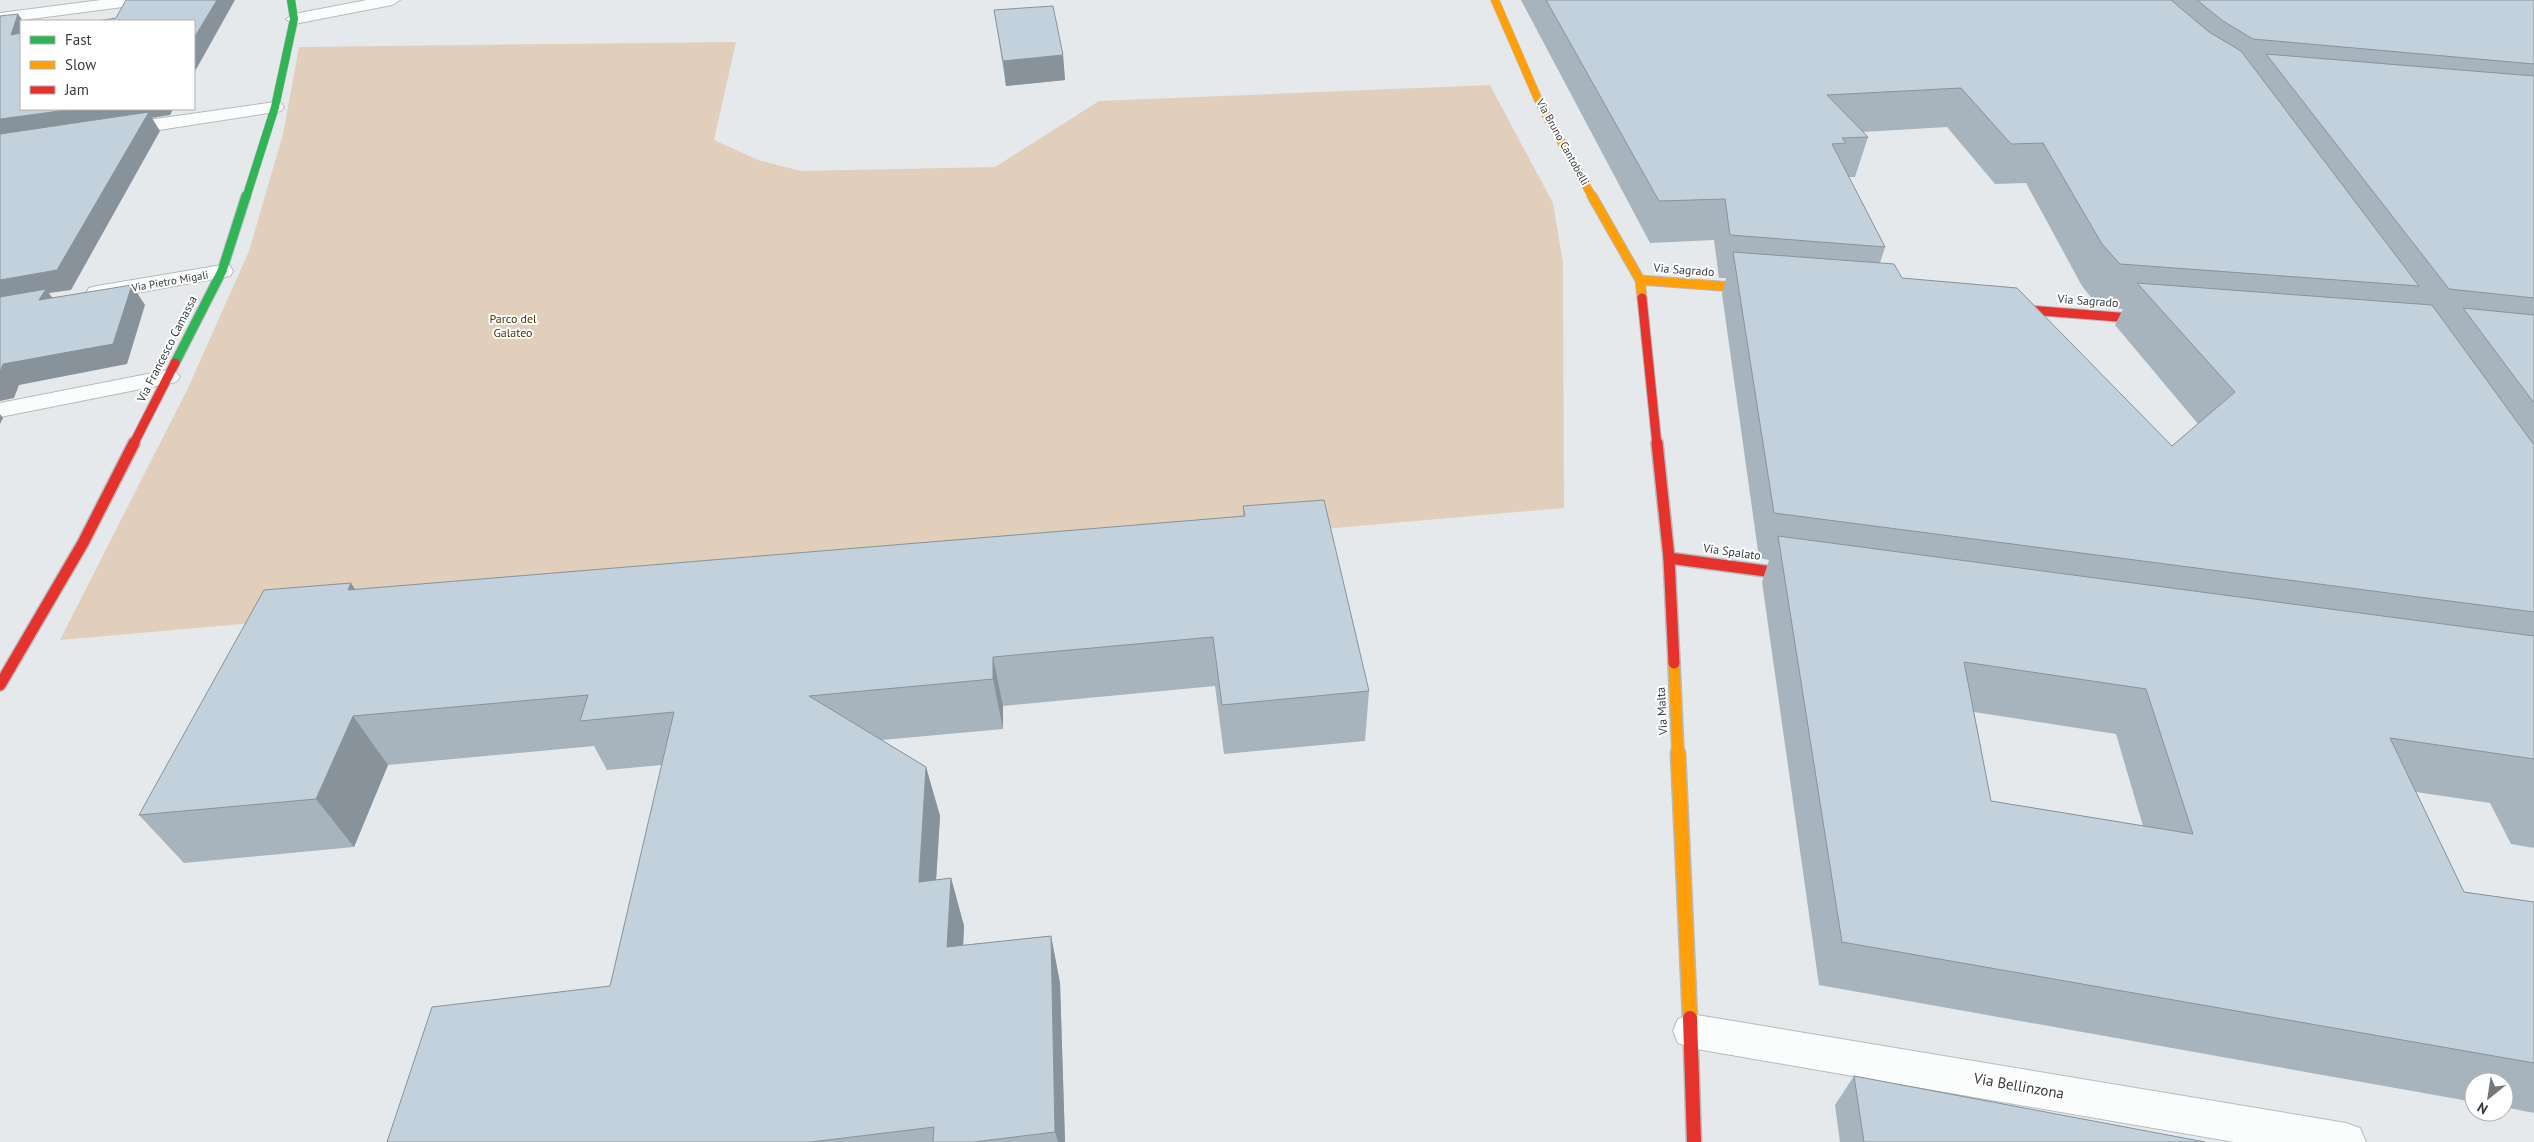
<svg xmlns="http://www.w3.org/2000/svg" width="2534" height="1142" font-family="'PT Sans',sans-serif">
	<style>
		.green { fill: #e1cfbb }
		.lines { fill: none; stroke-linecap: round; stroke-linejoin: round }
		.lane-casing { stroke: #b7babd; stroke-width: 2 }
		.street-casing { stroke: #b7babd; stroke-width: 2 }
		.fast-far1-casing { stroke: #b7babd; stroke-width: 9 }
		.fast-casing { stroke: #b7babd; stroke-width: 11 }
		.slow-far3-casing { stroke: #b7babd; stroke-width: 9 }
		.slow-far2-casing { stroke: #b7babd; stroke-width: 11 }
		.slow-far1-casing { stroke: #b7babd; stroke-width: 14 }
		.slow-casing { stroke: #b7babd; stroke-width: 17 }
		.jam-far2-casing { stroke: #b7babd; stroke-width: 11 }
		.jam-far1-casing { stroke: #b7babd; stroke-width: 14 }
		.jam-casing { stroke: #b7babd; stroke-width: 17 }
		.lane { fill: #fbfcfc; fill-rule: evenodd }
		.street { fill: #fbfcfc; fill-rule: evenodd }
		.fast-far1 { stroke: #30b455; stroke-width: 8 }
		.fast { stroke: #30b455; stroke-width: 9 }
		.slow-far3 { stroke: #ff9f0a; stroke-width: 8 }
		.slow-far2 { stroke: #ff9f0a; stroke-width: 9 }
		.slow-far1 { stroke: #ff9f0a; stroke-width: 11 }
		.slow { stroke: #ff9f0a; stroke-width: 14 }
		.jam-far2 { stroke: #e5322d; stroke-width: 9 }
		.jam-far1 { stroke: #e5322d; stroke-width: 11 }
		.jam { stroke: #e5322d; stroke-width: 14 }
		.wall { fill: #a8b4bd; fill-rule: evenodd }
		.shaded-wall { fill: #88929a }
		.building { fill: #c3d1dc; stroke: #88929a; fill-rule: evenodd }
		.labels { text-anchor: middle; stroke-width: 4; stroke-linejoin: round; paint-order: stroke }
		.far-street-label { font-size: 11px; fill: #383b3d; stroke: #fff }
		.street-label { font-size: 12px; fill: #383b3d; stroke: #fff }
		.park-label { font-size: 12px; fill: #523102; stroke: #fff }
		.near-street-label { font-size: 15px; fill: #383b3d; stroke: #fff }
	</style>
	<rect width="100%" height="100%" fill="#e5e9ec"/>
	<path class="green" d="M 736,42 L 714,140 L 758,160 L 801,171 L 995,167 L 1099,101 L 1490,85 L 1553,203 L 1563,263 L 1564,508 L 60,640 L 188,388 L 249,251 L 283,134 L 299,47 Z"/>
	<g class="lines">
		<g class="lane-casing">
			<path id="lane" d="M 168,370 L 176,372 L 180,377 L 176,382 L 0,417 L 0,403 Z"/>
		</g>
		<g class="street-casing">
			<g id="street">
				<path d="M 101,0 L 146,0 L 138,5 L 0,23 L 0,13 Z"/>
				<path d="M 367,0 L 400,0 L 392,5 L 294,24 L 286,19 L 294,14 Z"/>
				<path d="M 275,102 L 281,103 L 284,107 L 281,111 L 120,136 L 113,134 L 111,130 L 113,126 L 120,124 Z"/>
				<path d="M 222,265 L 230,266 L 233,271 L 230,276 L 97,300 L 89,298 L 86,293 L 89,288 L 97,286 Z"/>
				<path d="M 1691,1014 L 2346,1123 L 2360,1128 L 2366,1142 L 2234,1142 L 1691,1048 L 1678,1043 L 1673,1031 L 1678,1019 Z"/>
			</g>
		</g>
		<g class="fast-far1-casing">
			<path id="fast-far1" d="M 246,198 L 275,107 L 294,19 L 291,0"/>
		</g>
		<g class="fast-casing">
			<path id="fast" d="M 175,363 L 222,271 L 246,196"/>
		</g>
		<g class="slow-far3-casing">
			<path id="slow-far3" d="M 1495,0 L 1541,106 L 1593,198"/>
		</g>
		<g class="slow-far2-casing">
			<g id="slow-far2">
				<path d="M 1592,196 L 1640,280 L 1642,298"/>
				<path d="M 1640,280 L 1760,289"/>
			</g>
		</g>
		<g class="slow-far1-casing">
			<path id="slow-far1" d="M 1674,663 L 1678,754"/>
		</g>
		<g class="slow-casing">
			<path id="slow" d="M 1678,753 L 1690,1018"/>
		</g>
		<g class="jam-far2-casing">
			<g id="jam-far2">
				<path d="M 1642,298 L 1657,445"/>
				<path d="M 2002,308 L 2156,320"/>
				<path d="M 133,445 L 175,363"/>
			</g>
		</g>
		<g class="jam-far1-casing">
			<g id="jam-far1">
				<path d="M 1657,443 L 1669,558 L 1674,663"/>
				<path d="M 1669,558 L 1802,576"/>
				<path d="M 0,685 L 83,543 L 134,443"/>
			</g>
		</g>
		<g class="jam-casing">
			<path id="jam" d="M 1690,1018 L 1694,1142"/>
		</g>
		<use href="#lane" class="lane"/>
		<use href="#street" class="street"/>
		<use href="#fast-far1" class="fast-far1"/>
		<use href="#fast" class="fast"/>
		<use href="#slow-far3" class="slow-far3"/>
		<use href="#slow-far2" class="slow-far2"/>
		<use href="#slow-far1" class="slow-far1"/>
		<use href="#slow" class="slow"/>
		<use href="#jam-far2" class="jam-far2"/>
		<use href="#jam-far1" class="jam-far1"/>
		<use href="#jam" class="jam"/>
	</g>
	<g class="wall">
		<path d="M 1521,0 L 2534,0 L 2534,848 L 2511,844 L 2490,803 L 2416,792 L 2464,892 L 2534,902 L 2534,1113 L 2504,1107 L 2504,1082 L 2474,1082 L 2474,1102 L 1819,985 L 1762,582 L 1769,560 L 1759,558 L 1722,294 L 1726,278 L 1719,278 L 1714,240 L 1650,243 ZM 1947,127 L 1995,184 L 2026,183 L 2082,286 L 2099,307 L 2123,309 L 2115,325 L 2198,424 L 2172,446 L 1902,278 L 1880,263 L 1885,247 L 1849,177 L 1855,177 L 1868,137 L 1863,132 ZM 1974,712 L 2116,734 L 2143,826 L 1991,801 Z"/>
		<path d="M 994,10 L 1063,55 L 1065,80 L 1006,86 Z"/>
		<path d="M 1243,506 L 1369,691 L 1365,741 L 1224,754 L 1215,686 L 1003,706 L 1003,729 L 882,740 L 926,767 L 940,816 L 936,880 L 951,878 L 964,926 L 963,945 L 1051,936 L 1060,983 L 1065,1142 L 387,1142 L 610,986 L 662,765 L 607,770 L 594,746 L 388,765 L 354,847 L 184,863 L 139,815 L 351,583 L 355,590 L 1243,516 Z"/>
		<path d="M 1854,1076 L 2205,1142 L 1840,1142 L 1835,1105 Z"/>
	</g>
	<g class="shaded-wall">
		<path d="M 217,0 L 235,0 L 194,73 L 194,38 Z"/>
		<path d="M 18,14 L 23,21 L 21,21 L 21,51 L 11,35 Z"/>
		<path d="M 1063,55 L 1065,80 L 1006,86 L 1003,61 Z"/>
		<path d="M 74,109 L 173,109 L 170,115 L 152,118 L 160,131 L 71,290 L 49,293 L 60,309 L 0,302 L 0,119 Z"/>
		<path d="M 132,285 L 145,305 L 127,364 L 19,385 L 14,398 L 0,401 L 0,372 L 3,364 Z"/>
		<path d="M 0,414 L 3,418 L 0,424 Z"/>
		<path d="M 351,583 L 382,632 L 348,590 Z"/>
		<path d="M 993,657 L 1003,706 L 1003,729 L 993,679 Z"/>
		<path d="M 353,716 L 388,765 L 354,847 L 316,799 Z"/>
		<path d="M 926,767 L 940,816 L 933,930 L 919,882 Z"/>
		<path d="M 951,878 L 964,926 L 961,993 L 947,947 Z"/>
		<path d="M 1051,936 L 1060,983 L 1065,1142 L 1058,1142 L 1055,1132 Z"/>
	</g>
	<g class="building">
		<path d="M 126,0 L 217,0 L 194,38 L 194,21 L 98,21 L 116,18 Z"/>
		<path d="M 1546,0 L 2171,0 L 2209,32 L 2241,51 L 2419,286 L 2120,264 L 2102,244 L 2043,143 L 2011,144 L 1961,88 L 1827,95 L 1868,137 L 1842,138 L 1846,143 L 1832,144 L 1885,247 L 1730,235 L 1725,199 L 1659,201 Z"/>
		<path d="M 2197,0 L 2534,0 L 2534,64 L 2253,39 L 2223,21 Z"/>
		<path d="M 1053,6 L 1063,55 L 1003,61 L 994,10 Z"/>
		<path d="M 18,14 L 11,35 L 21,33 L 21,109 L 74,109 L 0,119 L 0,16 Z"/>
		<path d="M 2266,54 L 2534,76 L 2534,298 L 2449,289 Z"/>
		<path d="M 149,112 L 57,270 L 0,280 L 0,134 Z"/>
		<path d="M 1733,252 L 1894,264 L 1902,278 L 2017,288 L 2172,446 L 2235,392 L 2137,283 L 2432,305 L 2534,445 L 2534,612 L 1774,513 Z"/>
		<path d="M 132,285 L 113,344 L 3,364 L 0,372 L 0,297 L 46,289 L 39,300 Z"/>
		<path d="M 2463,308 L 2534,315 L 2534,403 Z"/>
		<path d="M 1324,500 L 1369,691 L 1222,705 L 1213,637 L 993,657 L 993,679 L 809,696 L 926,767 L 919,882 L 951,878 L 947,947 L 1051,936 L 1055,1132 L 974,1142 L 933,1142 L 934,1127 L 811,1142 L 387,1142 L 432,1007 L 610,986 L 674,712 L 580,721 L 588,695 L 353,716 L 316,799 L 139,815 L 264,590 L 351,583 L 348,590 L 1245,516 L 1243,506 Z"/>
		<path d="M 1778,536 L 2534,636 L 2534,759 L 2390,738 L 2464,892 L 2534,902 L 2534,1063 L 1842,942 ZM 1964,662 L 2146,689 L 2193,834 L 1991,801 Z"/>
		<path d="M 1854,1076 L 2205,1142 L 1864,1142 Z"/>
	</g>
	<g class="labels">
		<g class="far-street-label">
			<text transform="translate(1563 142) rotate(61)" y="4">Via Bruno Cantobelli</text>
			<text transform="translate(170 281) rotate(-10)" y="4">Via Pietro Migali</text>
		</g>
		<g class="street-label">
			<text transform="translate(1684 270) rotate(4)" y="4">Via Sagrado</text>
			<text transform="translate(2088 301) rotate(4)" y="4">Via Sagrado</text>
			<text transform="translate(167 349) rotate(-63)" y="4">Via Francesco Camassa</text>
			<text transform="translate(1732 552) rotate(8)" y="4">Via Spalato</text>
			<text transform="translate(1662 711) rotate(-93)" y="4">Via Malta</text>
		</g>
		<g class="park-label">
			<text x="513" y="323">Parco del<tspan x="513" dy="14">Galateo</tspan></text>
		</g>
		<g class="near-street-label">
			<text transform="translate(2019 1086) rotate(10)" y="5">Via Bellinzona</text>
		</g>
	</g>
	<rect x="20" y="20" width="175" height="90" fill="#ffffff" stroke="#afb1b1"/>
	<rect x="30" y="36" width="25" height="8" fill="#30b455" stroke="#afb1b1"/>
	<text x="65" y="45" font-size="15" fill="#383b3d">Fast</text>
	<rect x="30" y="61" width="25" height="8" fill="#ff9f0a" stroke="#afb1b1"/>
	<text x="65" y="70" font-size="15" fill="#383b3d">Slow</text>
	<rect x="30" y="86" width="25" height="8" fill="#e5322d" stroke="#afb1b1"/>
	<text x="65" y="95" font-size="15" fill="#383b3d">Jam</text>
	<g transform="translate(2489 1097) rotate(210)"><circle r="24" fill="#ffffff" stroke="#afb1b1"/>
	<path d="M0-4L9 19L0 12L-9 19Z" fill="#75787a"/>
	<text y="-8" font-size="14" font-weight="bold" text-anchor="middle" fill="#383b3d">N</text>
	</g>
</svg>
